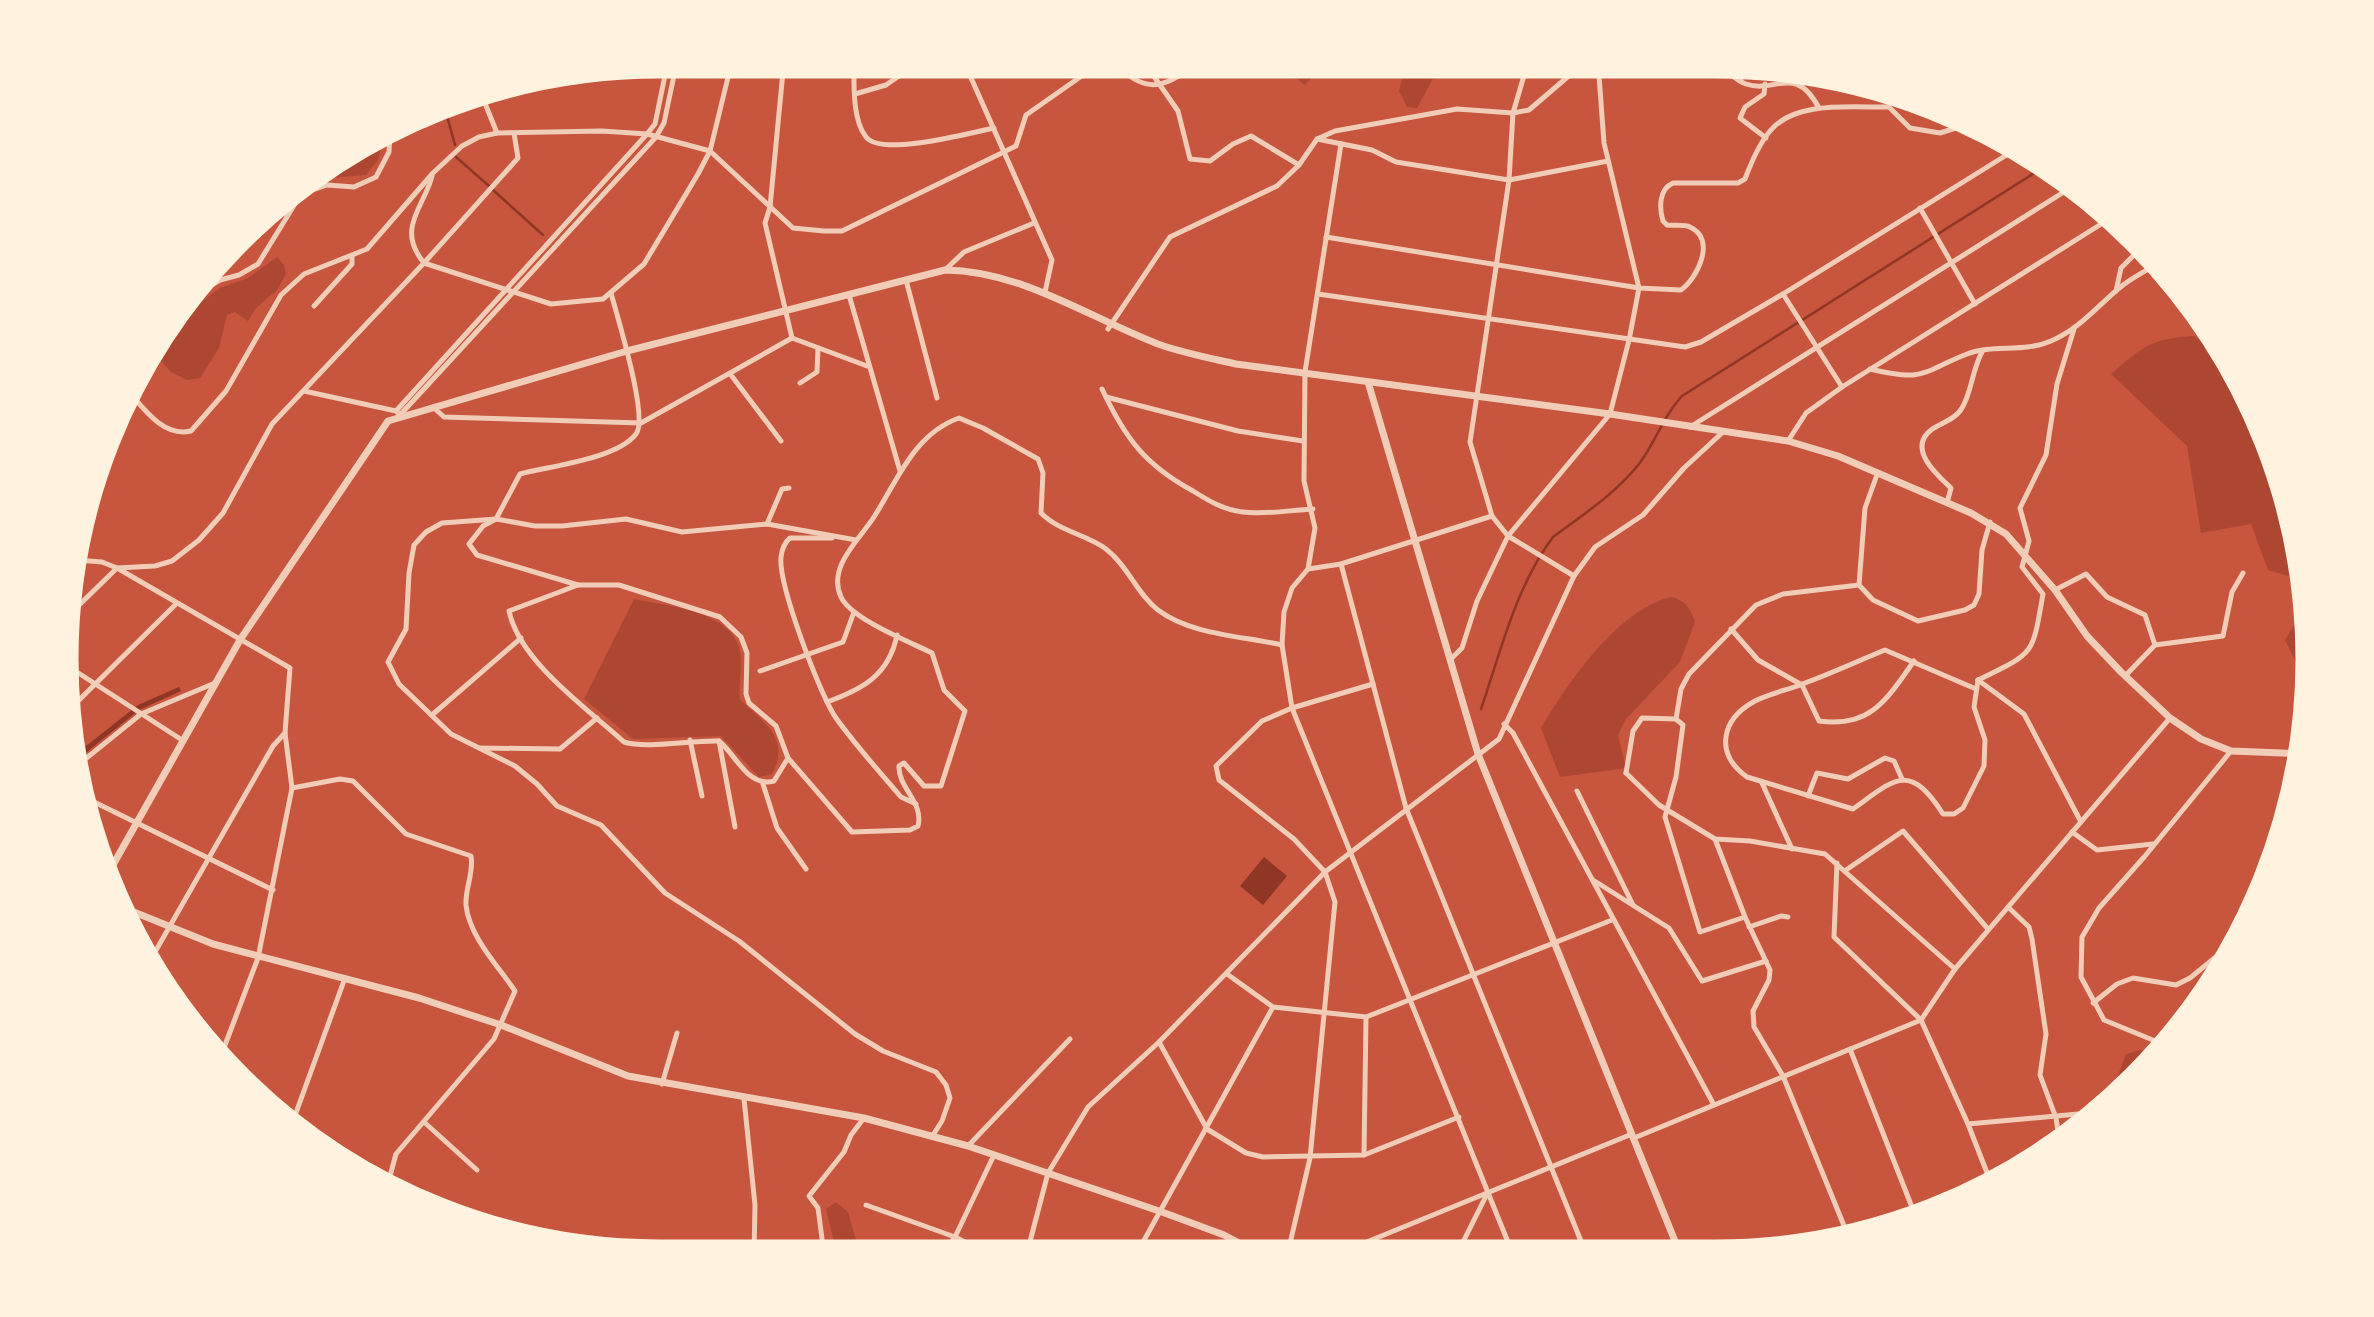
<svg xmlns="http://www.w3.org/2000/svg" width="2374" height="1317" font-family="Poppins,sans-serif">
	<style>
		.green { fill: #ae4732 }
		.water { fill: #8f3625 }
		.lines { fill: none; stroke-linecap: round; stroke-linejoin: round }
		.stream { stroke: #8f3625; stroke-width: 2.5 }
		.minor { stroke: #f1ccb7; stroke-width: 5 }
		.tertiary { stroke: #f1ccb7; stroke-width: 7 }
		.rim { fill: none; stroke: #fff3e0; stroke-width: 9 }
	</style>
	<rect width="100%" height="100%" fill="#c8553d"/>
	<g class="green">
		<path d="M 1274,62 L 1328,62 L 1305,85 Z"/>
		<path d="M 1407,62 L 1442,62 L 1417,108 L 1407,107 L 1399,91 Z"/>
		<path d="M 383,139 L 378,160 L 366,175 L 318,179 L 295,186 L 263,236 L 248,242 L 245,238 L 295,185 Z"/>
		<path d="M 277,257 L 284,265 L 286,274 L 277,290 L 256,308 L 248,321 L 235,312 L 227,315 L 219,348 L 200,378 L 187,380 L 171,372 L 151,351 L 162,327 L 178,309 L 193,308 L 220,288 L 248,278 Z"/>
		<path d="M 2194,336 L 2237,372 L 2251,394 L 2292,504 L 2305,581 L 2268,570 L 2251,524 L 2201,533 L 2187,446 L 2111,374 C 2144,346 2149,339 2194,336 Z"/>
		<path d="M 1671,597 C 1685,600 1690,608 1695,622 L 1680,662 L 1625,720 L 1618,735 L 1626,768 L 1560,777 L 1541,728 C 1568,683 1617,610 1671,597 Z"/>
		<path d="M 634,599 C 666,606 733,610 740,652 C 743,667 738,684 740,700 C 764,721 791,740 772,774 L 759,777 L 721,736 L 633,739 L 584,699 Z"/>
		<path d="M 2311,618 L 2311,619 L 2309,688 L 2285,640 L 2297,620 Z"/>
		<path d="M 2253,913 L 2233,957 L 2231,959 L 2233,919 Z"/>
		<path d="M 2141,1050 L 2157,1056 L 2130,1087 L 2117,1078 L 2126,1054 Z"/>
		<path d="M 836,1202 L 848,1212 L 860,1254 L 837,1254 L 826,1209 Z"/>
	</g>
	<g class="water">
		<path d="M 179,687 L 181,691 L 139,710 L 77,760 L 76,754 L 138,705 Z"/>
		<path d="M 1264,857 L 1287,876 L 1263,905 L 1240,886 Z"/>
	</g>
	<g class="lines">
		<g class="stream">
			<path d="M 447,116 L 455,145"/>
			<path d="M 456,157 L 489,186"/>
			<path d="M 493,190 L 543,235"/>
			<path d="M 1481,709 C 1501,651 1516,586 1553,537 C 1583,515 1616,493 1639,464 C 1656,442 1663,416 1682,396 L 2047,165"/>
		</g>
		<g class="minor">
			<path d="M 784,61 L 770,207 L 765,223 L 792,338"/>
			<path d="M 802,61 L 817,65 L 852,61"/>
			<path d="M 854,61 C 854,83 852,119 866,137 C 881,157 970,133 994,128"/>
			<path d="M 964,62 L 1052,260 L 1045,292"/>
			<path d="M 1144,62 L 1178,111 L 1190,159 L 1210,161 L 1233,144 L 1251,136 L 1299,165"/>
			<path d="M 1528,62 L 1513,113 L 1509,180 L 1470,442 L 1492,516 L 1508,536 L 1574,576"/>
			<path d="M 1707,62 C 1728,65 1729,78 1746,84 C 1776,94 1795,63 1819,108"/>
			<path d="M 1740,81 L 1747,63"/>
			<path d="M 1765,84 L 1764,94 L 1745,107 L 1740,118 L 1766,138"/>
			<path d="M 480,91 L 497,133"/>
			<path d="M 855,94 L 886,85 L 919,62"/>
			<path d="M 1317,139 L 1372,150 L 1396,162 L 1509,180 L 1608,161"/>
			<path d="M 1341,144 L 1305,372 L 1304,481 L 1315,528 L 1308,569 L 1292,588 L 1284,612 L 1282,645 L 1292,708 L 1512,1252"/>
			<path d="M 432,176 C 425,206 395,228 424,263 L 551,304 L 603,299 L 644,264 L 698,174 L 710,151 L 732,61"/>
			<path d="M 1920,208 L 1975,304"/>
			<path d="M 1326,237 L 1639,288 L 1681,290 C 1697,279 1717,239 1690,227 C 1684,224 1674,226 1667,225 L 1663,221 C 1659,208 1659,189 1673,183 L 1738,183 L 1745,179 C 1751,163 1759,144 1770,131 C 1795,100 1853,108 1889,107 L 1910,128 L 1940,133 L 1959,127 L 1963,120"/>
			<path d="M 945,270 L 964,252 L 1034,223"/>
			<path d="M 906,280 L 937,398"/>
			<path d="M 2116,291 L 2121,268 L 2135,254"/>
			<path d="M 1318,294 L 1685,347 L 1701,342 L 1783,294 L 2021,146"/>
			<path d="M 1783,294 L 1842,387"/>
			<path d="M 849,295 L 900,471"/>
			<path d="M 187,300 L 220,280 L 239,275 L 258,264 L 301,194 L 327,185 L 354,187 L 376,177 L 389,152 L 390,134"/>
			<path d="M 314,306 L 352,264 L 352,257"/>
			<path d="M 1108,329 L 1170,237 L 1277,186 L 1299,165 L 1317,139 L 1335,131 L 1457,109 L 1513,113 L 1529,110 L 1585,62"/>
			<path d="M 792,338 L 867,366"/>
			<path d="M 1870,369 C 1926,382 1919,373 1967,354 C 1993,344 2024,353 2051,341 C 2080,329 2099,304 2123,285 C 2134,277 2147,270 2159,263"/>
			<path d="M 731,375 L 781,441"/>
			<path d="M 800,383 L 817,372 L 818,348"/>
			<path d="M 1102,389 C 1125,438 1145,465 1193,491 C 1209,501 1224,510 1243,512 C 1265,515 1290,510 1313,509"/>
			<path d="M 304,391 L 396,411 L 400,415 L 656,137 L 664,123 L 677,61"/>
			<path d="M 131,394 C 146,412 165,437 191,431 L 226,391 L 281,295 L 304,274 L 367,249 L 433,173 L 462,146 L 479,137 L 497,133 L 602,131 L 647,134 L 710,151 L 793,228 L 824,231 L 842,231 L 1016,146 L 1026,115 L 1093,68 L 1121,69 C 1154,99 1170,80 1203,62"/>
			<path d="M 1106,397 L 1238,431 L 1303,441"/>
			<path d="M 433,407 L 444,417 L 641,423 L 792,338"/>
			<path d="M 396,411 L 647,134 L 655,124 L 668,61"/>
			<path d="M 1690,427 L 2075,185"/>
			<path d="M 1788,441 L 1806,413 L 1842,387 L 2106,221 L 2092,197"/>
			<path d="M 1947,503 L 1951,488 C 1937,475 1907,449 1931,430 C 1941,423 1956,419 1962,408 C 1972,391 1972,370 1982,352"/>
			<path d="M 767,524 L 782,489 L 789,488"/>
			<path d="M 832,538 L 790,538 C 784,543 782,549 781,557 C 778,584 820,695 836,718 C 856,746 879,771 901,797 L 916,804"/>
			<path d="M 856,540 L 767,524 L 682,532 L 626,519 L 562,526 L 535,526 L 496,519 L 442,523 L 426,532 L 414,545 L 409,573 L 406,629 L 388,662 L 399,684 L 451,734 L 515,766 L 537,784 L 557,806 L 601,825 L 665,893 L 739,941 L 855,1034 L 883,1051 L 936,1072 L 946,1085 L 950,1098 L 942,1121 L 933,1135"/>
			<path d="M 76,560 L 102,562 L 117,568 L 290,668 L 285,733 L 292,788 L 258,958 L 219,1061"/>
			<path d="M 1341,564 L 1406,808 L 1585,1251"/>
			<path d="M 1308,569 L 1341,564 L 1492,516"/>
			<path d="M 578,585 L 477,555 L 469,544 L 483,526 L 496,519 L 520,474 C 550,466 617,459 636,434 C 649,418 617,316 611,293"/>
			<path d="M 1859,585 L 1873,600 L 1918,621 L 1965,610 L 1974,605 L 1979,594 L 1982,550 L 1990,522"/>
			<path d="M 2055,590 L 2086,574 L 2107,597 L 2145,615 L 2155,645"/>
			<path d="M 71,613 L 117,568 L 155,566 L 172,561 L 199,540 L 223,513 L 272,424 L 424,263 L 518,158 L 514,133"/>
			<path d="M 1731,629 L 1758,660 L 1802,685 L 1819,721 C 1871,728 1887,699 1914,661"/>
			<path d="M 1450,660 L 1462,648 L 1477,601 L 1508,536 L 1610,414 L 1629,340 L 1639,288 L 1604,143 L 1598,62"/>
			<path d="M 66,665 L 182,740"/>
			<path d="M 760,671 L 843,642 L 854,612"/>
			<path d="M 2125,676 L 2155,645 L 2223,636 L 2232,592 L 2243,573"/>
			<path d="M 1978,680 C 2035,652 2032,657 2043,594 L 2022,567 L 2029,541 L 2020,508 L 2046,455 L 2057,384 L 2074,329"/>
			<path d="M 1978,680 L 2024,714 L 2081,822"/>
			<path d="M 1976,689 L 1885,650 C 1858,661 1832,673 1805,683 C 1789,690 1770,693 1755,701 C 1720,720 1715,754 1747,777 L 1853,809 C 1895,779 1909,761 1943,814 L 1954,814 L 1963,808 L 1984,766 L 1985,740 L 1974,707 L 1978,680"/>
			<path d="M 827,702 C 863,689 889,675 897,635"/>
			<path d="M 66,713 L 176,604"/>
			<path d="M 432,715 L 521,638"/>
			<path d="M 1676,719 L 1683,725 L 1676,777 L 1665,817 L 1700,932 L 1745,917"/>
			<path d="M 1504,724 L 1513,733 L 1714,1105"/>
			<path d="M 690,740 L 702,796"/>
			<path d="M 719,741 L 735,827"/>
			<path d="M 479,748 L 560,749 L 597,718"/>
			<path d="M 788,758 L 774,781 C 748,788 737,756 719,741 C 691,740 647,749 624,742 C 587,708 520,662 509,611 L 578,585 L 619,585 L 720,617 L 741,637 L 747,653 L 746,694 L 749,703 L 776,726 L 788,758 L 852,832 L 910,830 L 918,826 C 924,802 898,788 899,766 L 904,763 L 924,786 L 941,786 L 965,711 L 944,690 L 932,653 C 910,642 851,619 841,597 C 827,567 859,540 874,517 C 897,481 914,434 959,418 L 983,428 L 1038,459 L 1043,473 L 1041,513 C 1060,532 1086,534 1106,549 C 1128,566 1137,594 1158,610 C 1191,635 1243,636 1282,645"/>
			<path d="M 78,765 L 141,714 L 215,683"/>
			<path d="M 1626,773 L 1633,731 L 1642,718 L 1676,719 L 1681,689 L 1689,674 L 1756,605 L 1783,594 L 1859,585 L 1865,508 L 1878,472"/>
			<path d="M 1626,773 L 1659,805 L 1715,839 L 1750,841 L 1825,854 L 1955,969"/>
			<path d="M 1762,783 L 1792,849"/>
			<path d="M 763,784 L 777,828 L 806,869"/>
			<path d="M 292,788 L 340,779 L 353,781 L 406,834 L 471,856 C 474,873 465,888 466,905 C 469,936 498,966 515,991 L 494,1039 L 396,1154 L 387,1187"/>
			<path d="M 1577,791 L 1633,905"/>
			<path d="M 1808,796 L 1817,773 L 1848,779 L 1885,758 L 1894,761 L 1902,779"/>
			<path d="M 86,798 L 273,890"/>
			<path d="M 2072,832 L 2097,850 L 2153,844"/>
			<path d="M 1715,839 L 1745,917 L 1770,970 L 1769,980 L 1753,1011 L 1754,1027 L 1783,1076 L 1849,1238"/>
			<path d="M 1837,863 L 1834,937 L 1921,1020 L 1968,1124 L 1991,1183"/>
			<path d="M 1846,870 L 1903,831 L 1988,929"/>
			<path d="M 1593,880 L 1669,928 L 1702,981 L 1766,961"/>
			<path d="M 2008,907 L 2029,927 L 2032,939 L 2046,1034 L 2040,1075 L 2056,1118 L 2060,1144"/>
			<path d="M 1749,927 L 1781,916 L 1788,917"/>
			<path d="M 151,959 L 273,746 L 285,733"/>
			<path d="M 1227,974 L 1273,1007 L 1366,1017 L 1612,920"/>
			<path d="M 2093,1003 L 2117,984 L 2133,978 L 2176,985 L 2190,978 L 2233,943"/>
			<path d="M 1159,1042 L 1207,1129 L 1246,1153 L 1263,1157 L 1364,1155 L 1459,1117"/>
			<path d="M 2165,1045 L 2104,1020 L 2081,977 L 2082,937 L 2099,908 L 2145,856 L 2231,751"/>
			<path d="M 1850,1049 L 1917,1220"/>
			<path d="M 662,1084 L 677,1033"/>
			<path d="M 744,1099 L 755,1205 L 754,1254"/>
			<path d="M 293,1121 L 345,978"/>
			<path d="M 424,1122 L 477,1170"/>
			<path d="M 1968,1124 L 2099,1112"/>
			<path d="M 1634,1138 L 1921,1020 L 1955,969 L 2170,718"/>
			<path d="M 968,1146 L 1070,1039"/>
			<path d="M 1364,1155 L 1366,1017"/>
			<path d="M 866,1205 L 955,1237 L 986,1253"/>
			<path d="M 1288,1252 L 1310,1158 L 1335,902 L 1325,872 L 1294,839 L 1219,780 L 1216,766 L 1262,721 L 1292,708 L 1373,684"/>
			<path d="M 1342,1252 L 1632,1134"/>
			<path d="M 1458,1252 L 1488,1192"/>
			<path d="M 943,1253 L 955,1237 L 994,1155"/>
			<path d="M 1027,1253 L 1048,1173 L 1088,1107 L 1159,1042 L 1325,872 L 1499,739 L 1574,576 L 1595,547 L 1643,515 L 1684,468 L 1723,432"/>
			<path d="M 1137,1253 L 1273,1007"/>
			<path d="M 824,1254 L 818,1208 L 809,1196 L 844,1152 L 851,1135 L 864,1118"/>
		</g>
		<g class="tertiary">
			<path d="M 1368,382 L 1478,754 L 1679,1251"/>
			<path d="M 105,879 L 240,640 L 388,421 L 627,351 L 945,270 C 1022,271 1088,317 1158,344 C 1183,353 1209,358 1236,364 L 1610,414 L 1788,441 L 1838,456 L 1971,513 L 2006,534 L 2055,590 L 2087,636 L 2121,672 L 2170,718 L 2201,739 L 2231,751 L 2304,754"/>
			<path d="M 119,906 L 213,944 L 419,998 L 501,1025 L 628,1076 L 864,1118 L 968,1146 L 1162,1212 L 1224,1235 L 1256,1252"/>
		</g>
	</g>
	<path d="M0 0H2374V1317H0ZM659 74H1715A585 585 0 0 1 2300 659V659A585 585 0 0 1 1715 1244H659A585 585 0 0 1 74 659V659A585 585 0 0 1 659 74Z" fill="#fff3e0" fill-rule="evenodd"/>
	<path class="rim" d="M659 74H1715A585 585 0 0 1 2300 659V659A585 585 0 0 1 1715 1244H659A585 585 0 0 1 74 659V659A585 585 0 0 1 659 74Z"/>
</svg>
